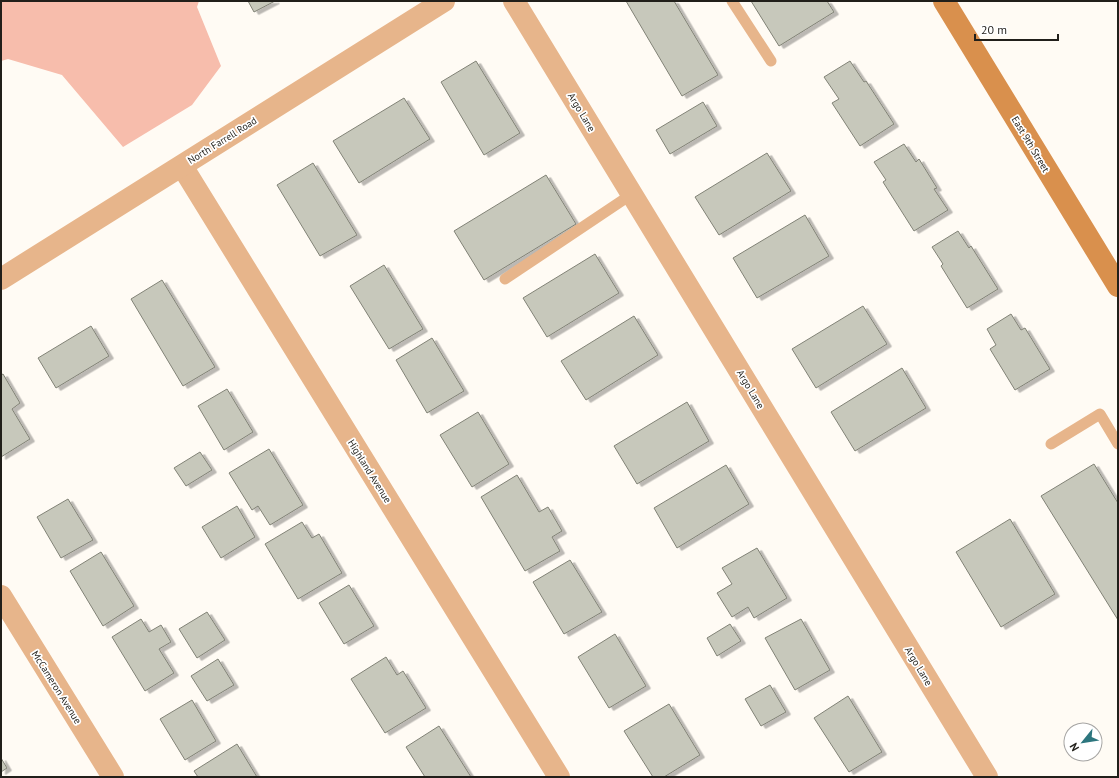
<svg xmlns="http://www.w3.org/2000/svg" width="1119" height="778" font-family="'PT Sans',sans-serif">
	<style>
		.forest { fill: #f7bdac }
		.building { fill: #c7c8bb; stroke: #818276; filter: url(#shadow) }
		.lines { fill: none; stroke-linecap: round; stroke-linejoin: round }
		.service { stroke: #e7b58b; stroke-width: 11 }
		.minor { stroke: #e7b58b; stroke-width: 22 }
		.secondary { stroke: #d9904d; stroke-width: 22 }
		.labels { text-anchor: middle; stroke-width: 3.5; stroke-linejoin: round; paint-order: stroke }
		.street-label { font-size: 10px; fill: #211f1a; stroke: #fff }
	</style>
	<defs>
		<filter id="shadow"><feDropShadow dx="4.5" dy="2.5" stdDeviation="0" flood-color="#0004"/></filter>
	</defs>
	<rect width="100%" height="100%" fill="#fffbf4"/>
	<path class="forest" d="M 1,1 L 199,1 L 197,7 L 221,66 L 192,105 L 123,147 L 62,75 L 8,59 L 1,61 Z"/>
	<g class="building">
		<path d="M 248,1 L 275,1 L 254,12 Z"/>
		<path d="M 626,1 L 674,1 L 718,75 L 682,96 Z"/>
		<path d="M 751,1 L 827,1 L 834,12 L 779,46 Z"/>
		<path d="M 476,61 L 520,133 L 484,155 L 441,82 Z"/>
		<path d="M 850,61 L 864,82 L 866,81 L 894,124 L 860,146 L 832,103 L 839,99 L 824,77 Z"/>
		<path d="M 404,98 L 430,139 L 359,183 L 333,141 Z"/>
		<path d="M 703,102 L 717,126 L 670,154 L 656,130 Z"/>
		<path d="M 904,144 L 916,162 L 919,159 L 937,188 L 934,189 L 948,210 L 914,231 L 883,182 L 886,180 L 874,162 Z"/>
		<path d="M 767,153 L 791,191 L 719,235 L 695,197 Z"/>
		<path d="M 313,163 L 357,235 L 320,256 L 277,185 Z"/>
		<path d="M 546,175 L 576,224 L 484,280 L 454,231 Z"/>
		<path d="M 805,215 L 829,256 L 757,298 L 733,258 Z"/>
		<path d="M 958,231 L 969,248 L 971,246 L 998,289 L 967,308 L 941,266 L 943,264 L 932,247 Z"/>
		<path d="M 595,254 L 619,293 L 547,337 L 523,298 Z"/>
		<path d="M 384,265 L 423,329 L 389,349 L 350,286 Z"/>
		<path d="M 162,280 L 215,367 L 183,386 L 131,299 Z"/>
		<path d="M 863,306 L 887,344 L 816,388 L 792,349 Z"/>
		<path d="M 1011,314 L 1021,330 L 1025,328 L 1050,369 L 1015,390 L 990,349 L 996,345 L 987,329 Z"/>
		<path d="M 634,316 L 658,355 L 586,400 L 561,361 Z"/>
		<path d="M 91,326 L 109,356 L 56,388 L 38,358 Z"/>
		<path d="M 432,338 L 464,391 L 427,413 L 396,360 Z"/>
		<path d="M 902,368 L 926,408 L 855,451 L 831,412 Z"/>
		<path d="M 3,374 L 20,403 L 12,409 L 30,439 L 1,457 L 1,375 Z"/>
		<path d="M 227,389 L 253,432 L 224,450 L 198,406 Z"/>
		<path d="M 687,402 L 709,441 L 637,484 L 614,446 Z"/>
		<path d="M 478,412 L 509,464 L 472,487 L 440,435 Z"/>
		<path d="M 269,449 L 303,505 L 270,525 L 258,506 L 252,510 L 229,473 Z"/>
		<path d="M 200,452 L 212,470 L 186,486 L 174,468 Z"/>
		<path d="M 1094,464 L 1118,503 L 1118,620 L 1041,496 Z"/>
		<path d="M 726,465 L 749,504 L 677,548 L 654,508 Z"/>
		<path d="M 517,475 L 539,512 L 548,507 L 562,531 L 552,537 L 560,551 L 525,571 L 481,497 Z"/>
		<path d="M 68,499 L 93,540 L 61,558 L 37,517 Z"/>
		<path d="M 237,506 L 255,537 L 221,558 L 202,527 Z"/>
		<path d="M 1010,519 L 1055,594 L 1001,627 L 956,552 Z"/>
		<path d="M 302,522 L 312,538 L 319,534 L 342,573 L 298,599 L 265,544 Z"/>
		<path d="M 757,548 L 787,598 L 754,618 L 748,607 L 732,617 L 717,593 L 732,584 L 722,568 Z"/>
		<path d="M 101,552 L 134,606 L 103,626 L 70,571 Z"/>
		<path d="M 570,560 L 602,612 L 564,634 L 533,582 Z"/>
		<path d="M 349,585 L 374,626 L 344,644 L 319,603 Z"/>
		<path d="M 207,612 L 225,640 L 197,658 L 179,629 Z"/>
		<path d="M 141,619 L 149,632 L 161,625 L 171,642 L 159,649 L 174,673 L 145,691 L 112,637 Z"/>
		<path d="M 801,619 L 830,670 L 795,690 L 765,638 Z"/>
		<path d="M 730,624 L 741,641 L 717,656 L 707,638 Z"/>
		<path d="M 615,634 L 646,686 L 609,708 L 578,657 Z"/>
		<path d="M 386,657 L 397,675 L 403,671 L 426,708 L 385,733 L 351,679 Z"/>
		<path d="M 218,659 L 234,685 L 207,701 L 191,676 Z"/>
		<path d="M 770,685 L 786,712 L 761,726 L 745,699 Z"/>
		<path d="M 848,696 L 882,752 L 849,772 L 814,718 Z"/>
		<path d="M 192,700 L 216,741 L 185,760 L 160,719 Z"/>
		<path d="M 669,704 L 700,755 L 664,777 L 653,777 L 624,731 Z"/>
		<path d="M 439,726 L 471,777 L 425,777 L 406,747 Z"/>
		<path d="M 237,744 L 257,777 L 198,777 L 194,771 Z"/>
		<path d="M 1,758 L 7,768 L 1,772 Z"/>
	</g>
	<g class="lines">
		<g class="service">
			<path d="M 732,1 L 771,61"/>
			<path d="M 505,279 L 632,194"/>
			<path d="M 1051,444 L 1100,414 L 1118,444"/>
		</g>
		<g class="minor">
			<path d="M 514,1 L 987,777"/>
			<path d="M 182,166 L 559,777"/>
			<path d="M 1,279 L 444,1"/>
			<path d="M 1,596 L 113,777"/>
		</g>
		<path class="secondary" d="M 944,1 L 1118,286"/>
	</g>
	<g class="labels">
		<g class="street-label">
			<text transform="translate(582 112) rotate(59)" y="4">Argo Lane</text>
			<text transform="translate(222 140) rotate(-32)" y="4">North Farrell Road</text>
			<text transform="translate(1031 144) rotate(59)" y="4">East 9th Street</text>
			<text transform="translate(751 389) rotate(59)" y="4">Argo Lane</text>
			<text transform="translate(370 471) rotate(58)" y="4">Highland Avenue</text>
			<text transform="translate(919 666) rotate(59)" y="4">Argo Lane</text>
			<text transform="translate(57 687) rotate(58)" y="4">McCameron Avenue</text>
		</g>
	</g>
	<rect width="1119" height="778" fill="none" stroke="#211f1a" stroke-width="4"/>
	<g transform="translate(1083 742) rotate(240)"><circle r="19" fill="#ffffff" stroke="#a6a5a3"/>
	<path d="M0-3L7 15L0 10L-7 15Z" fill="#2d767e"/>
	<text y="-6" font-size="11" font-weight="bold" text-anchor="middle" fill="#211f1a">N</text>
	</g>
	<path d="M975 34v6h83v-6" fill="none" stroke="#211f1a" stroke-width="2"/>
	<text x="981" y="34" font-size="12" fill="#211f1a" stroke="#ffffff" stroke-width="3" paint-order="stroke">20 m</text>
</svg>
